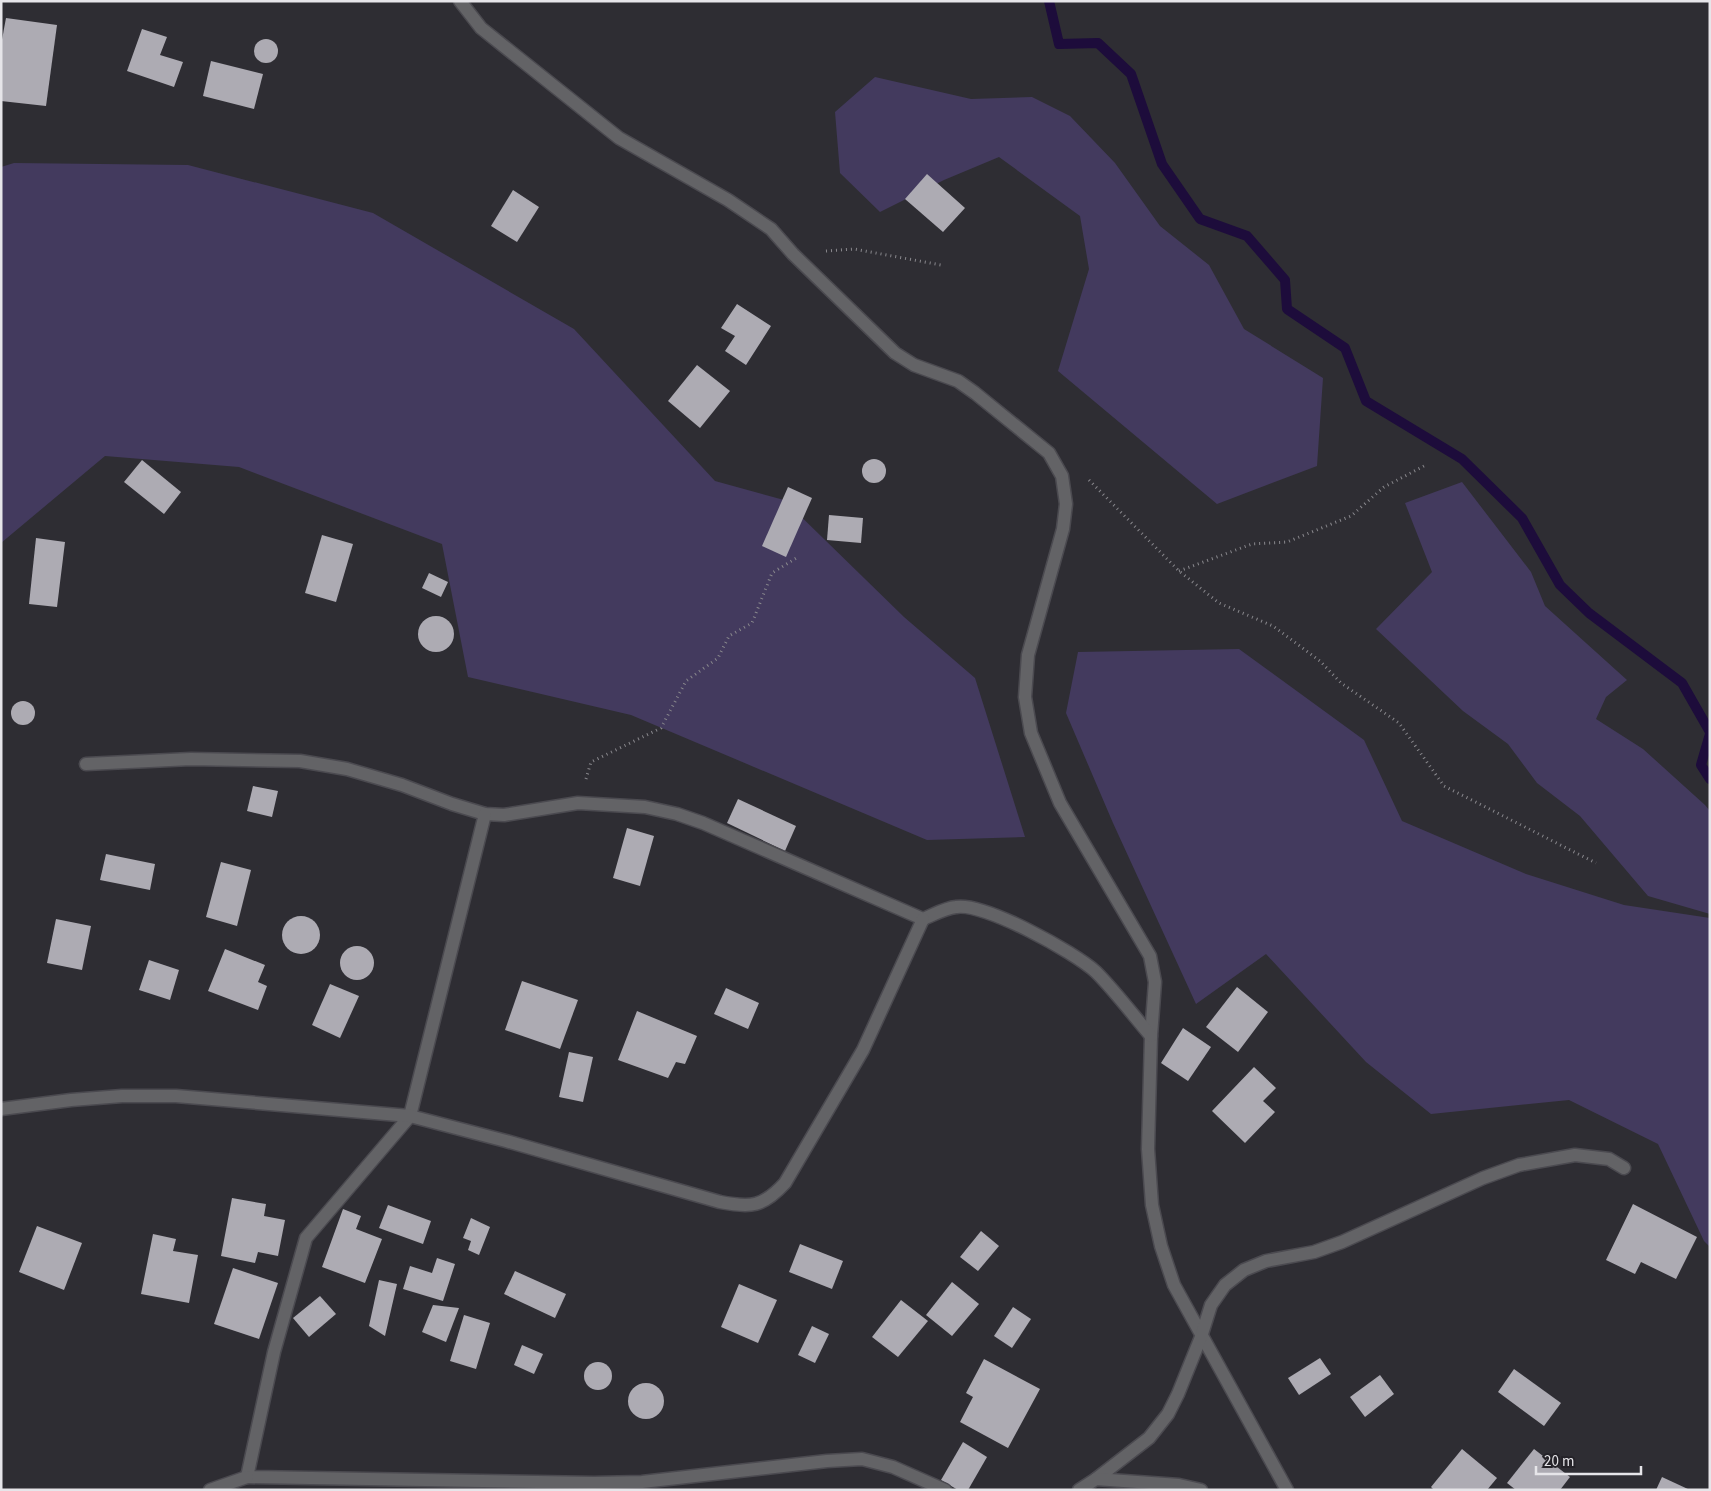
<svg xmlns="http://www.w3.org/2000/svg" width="1711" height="1491" font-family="'Source Sans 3',sans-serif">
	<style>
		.green { fill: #433a5e }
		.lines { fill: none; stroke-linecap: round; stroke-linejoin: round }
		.stream { stroke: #1d0c3b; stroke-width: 10 }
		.building { fill: #adabb3 }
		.minor-casing { stroke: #4b4a50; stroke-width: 15 }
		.path { stroke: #89888d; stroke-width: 3; stroke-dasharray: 1 4; stroke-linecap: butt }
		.minor { stroke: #636366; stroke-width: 12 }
	</style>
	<rect width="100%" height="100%" fill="#2e2d33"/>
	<g class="green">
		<path d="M 875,77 L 971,99 L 1032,97 L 1070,116 L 1115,163 L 1160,226 L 1209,265 L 1244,329 L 1323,378 L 1317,466 L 1217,504 L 1058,371 L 1089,269 L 1080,216 L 999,157 L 944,180 L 880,212 L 840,173 L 835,112 Z"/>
		<path d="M 14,163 L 188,165 L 373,213 L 574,329 L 715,481 L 784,500 L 904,617 L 975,678 L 1025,837 L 927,840 L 631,715 L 468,677 L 442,544 L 239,467 L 105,456 L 1,543 L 1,167 Z"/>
		<path d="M 1462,482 L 1531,572 L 1545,606 L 1627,680 L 1606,697 L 1596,719 L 1643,749 L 1705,805 L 1710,811 L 1710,914 L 1648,896 L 1580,816 L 1537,783 L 1508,744 L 1463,711 L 1376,629 L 1432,572 L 1405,503 Z"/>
		<path d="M 1239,649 L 1364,740 L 1402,821 L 1526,874 L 1624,905 L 1710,918 L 1710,1247 L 1704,1241 L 1658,1144 L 1569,1100 L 1431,1114 L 1366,1062 L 1266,954 L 1196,1004 L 1113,823 L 1066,713 L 1078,652 Z"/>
	</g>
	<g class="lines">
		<g class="stream">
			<path d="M 1049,1 L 1059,44 L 1098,43 L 1131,74 L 1162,164 L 1200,219 L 1247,236 L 1285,280 L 1287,309 L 1345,348 L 1366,401 L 1462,459 L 1522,518 L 1560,585 L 1589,613 L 1682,683 L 1710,732"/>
			<path d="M 1710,734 L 1701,765 L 1710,779"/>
		</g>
	</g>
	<g class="building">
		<path d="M 6,18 L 57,25 L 46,106 L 1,101 L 1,45 Z"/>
		<path d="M 142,29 L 167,37 L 160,55 L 183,62 L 174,87 L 127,71 Z"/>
		<circle cx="266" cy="51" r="12"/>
		<path d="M 211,61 L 263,74 L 254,109 L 203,96 Z"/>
		<path d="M 927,174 L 965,208 L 943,232 L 905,199 Z"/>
		<path d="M 513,190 L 539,207 L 517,242 L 491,226 Z"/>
		<path d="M 737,304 L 771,326 L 746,365 L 725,351 L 735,336 L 721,328 Z"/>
		<path d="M 697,365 L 730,391 L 700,428 L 668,401 Z"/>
		<circle cx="874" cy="471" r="12"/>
		<path d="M 142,460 L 181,492 L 164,514 L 124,482 Z"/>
		<path d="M 788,487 L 812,498 L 786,557 L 762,546 Z"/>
		<path d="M 829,515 L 863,518 L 861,543 L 827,540 Z"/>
		<path d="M 322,535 L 353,544 L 336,602 L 305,593 Z"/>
		<path d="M 36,538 L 65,542 L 57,607 L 29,604 Z"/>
		<path d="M 429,573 L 448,582 L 441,597 L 422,588 Z"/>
		<circle cx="436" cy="634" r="18"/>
		<circle cx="23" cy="713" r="12"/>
		<path d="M 253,786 L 278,791 L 272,817 L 247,811 Z"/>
		<path d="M 738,799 L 796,826 L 785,851 L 727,823 Z"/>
		<path d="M 627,828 L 654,836 L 640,886 L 613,878 Z"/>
		<path d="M 106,854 L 155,864 L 150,890 L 100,880 Z"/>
		<path d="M 221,862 L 251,870 L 237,926 L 206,917 Z"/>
		<circle cx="301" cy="935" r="19"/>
		<path d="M 56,919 L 91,926 L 82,970 L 47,963 Z"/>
		<circle cx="357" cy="963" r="17"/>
		<path d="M 225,949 L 265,965 L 258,982 L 267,986 L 258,1010 L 208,991 Z"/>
		<path d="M 149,960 L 179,970 L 170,1000 L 139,990 Z"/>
		<path d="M 522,981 L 578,1000 L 560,1049 L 505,1030 Z"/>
		<path d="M 330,984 L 359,996 L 340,1038 L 312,1025 Z"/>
		<path d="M 1237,987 L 1268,1012 L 1238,1052 L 1206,1027 Z"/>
		<path d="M 726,988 L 759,1003 L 748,1029 L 714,1014 Z"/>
		<path d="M 637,1011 L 697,1036 L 685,1064 L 676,1062 L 668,1078 L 618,1060 Z"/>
		<path d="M 1183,1028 L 1211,1047 L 1188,1081 L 1161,1063 Z"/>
		<path d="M 569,1052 L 593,1057 L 583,1102 L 559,1097 Z"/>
		<path d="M 1254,1067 L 1276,1088 L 1263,1101 L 1275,1112 L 1245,1143 L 1212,1111 Z"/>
		<path d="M 232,1198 L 266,1204 L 264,1216 L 285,1220 L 278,1256 L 258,1252 L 255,1263 L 221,1256 Z"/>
		<path d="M 1633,1204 L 1697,1237 L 1676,1279 L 1641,1262 L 1635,1274 L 1606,1260 Z"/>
		<path d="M 388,1205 L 431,1221 L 423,1244 L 379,1228 Z"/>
		<path d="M 343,1209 L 361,1216 L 356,1229 L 382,1239 L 365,1283 L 322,1267 Z"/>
		<path d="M 471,1218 L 490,1227 L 479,1255 L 468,1250 L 471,1241 L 463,1238 Z"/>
		<path d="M 37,1226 L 82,1243 L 64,1290 L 19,1272 Z"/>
		<path d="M 981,1231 L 999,1246 L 978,1271 L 960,1257 Z"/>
		<path d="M 153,1234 L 176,1239 L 173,1251 L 198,1255 L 189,1303 L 141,1294 Z"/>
		<path d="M 800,1244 L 843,1261 L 832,1289 L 789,1272 Z"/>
		<path d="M 437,1258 L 455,1264 L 443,1301 L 403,1289 L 410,1266 L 432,1273 Z"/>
		<path d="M 233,1268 L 278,1283 L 259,1339 L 214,1324 Z"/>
		<path d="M 515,1271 L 566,1294 L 555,1318 L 504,1294 Z"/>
		<path d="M 379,1280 L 397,1284 L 385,1336 L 369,1326 Z"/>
		<path d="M 952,1282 L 979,1304 L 952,1336 L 926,1315 Z"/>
		<path d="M 739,1284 L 777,1300 L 758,1343 L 721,1327 Z"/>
		<path d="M 320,1296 L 336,1314 L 309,1337 L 293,1318 Z"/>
		<path d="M 901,1300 L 928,1321 L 898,1357 L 872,1337 Z"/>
		<path d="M 433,1305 L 459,1308 L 446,1342 L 422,1332 Z"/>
		<path d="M 1013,1307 L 1031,1319 L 1012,1348 L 994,1336 Z"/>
		<path d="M 464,1315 L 490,1323 L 476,1369 L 450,1361 Z"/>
		<path d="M 812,1326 L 829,1334 L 815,1363 L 798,1355 Z"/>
		<path d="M 522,1345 L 543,1354 L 534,1374 L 514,1365 Z"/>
		<path d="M 1320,1358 L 1331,1374 L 1299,1395 L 1288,1378 Z"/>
		<path d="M 984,1359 L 1040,1389 L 1008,1448 L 960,1422 L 973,1397 L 966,1393 Z"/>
		<circle cx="598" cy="1376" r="14"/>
		<path d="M 1514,1369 L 1561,1403 L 1544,1426 L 1498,1392 Z"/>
		<path d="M 1380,1375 L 1394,1394 L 1365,1417 L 1350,1397 Z"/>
		<circle cx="646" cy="1401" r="18"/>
		<path d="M 963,1442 L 987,1457 L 968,1490 L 958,1490 L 941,1480 Z"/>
		<path d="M 1462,1449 L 1497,1478 L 1487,1490 L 1434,1490 L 1431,1487 Z"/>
		<path d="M 1534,1449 L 1570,1477 L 1560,1490 L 1516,1490 L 1507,1483 Z"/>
		<path d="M 1662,1477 L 1690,1490 L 1656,1490 Z"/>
	</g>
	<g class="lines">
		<g class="minor-casing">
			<g id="minor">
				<path d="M 460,1 L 481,28 L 619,138 L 728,200 L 771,229 L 793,254 L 895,353 L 914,365 L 958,381 L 975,393 L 1049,453 L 1062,476 L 1066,504 L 1063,529 L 1028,655 L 1025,697 L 1031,733 L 1060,803 L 1150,956 L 1155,982 L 1151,1036 L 1148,1149 L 1152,1205 L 1161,1246 L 1174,1285 L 1287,1490"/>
				<path d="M 86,764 L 191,759 L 300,761 L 347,769 L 402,785 L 452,804 L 485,814 L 504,815 L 578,803 L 645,807 L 677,814 L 703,823 L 923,919 C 933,915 945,908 956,907 C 984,902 1074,952 1096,972 C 1115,991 1133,1015 1151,1036"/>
				<path d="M 485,814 L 410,1116 L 306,1238 L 274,1352 L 247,1477 L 594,1483 L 642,1482 L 827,1461 L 862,1459 L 893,1467 L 945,1490"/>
				<path d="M 1,1109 L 71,1100 L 122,1096 L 176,1096 L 410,1116 L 506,1141 L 720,1202 C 751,1208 763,1207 785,1183 L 863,1050 L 923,919"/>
				<path d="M 1096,1479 L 1149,1438 L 1168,1414 L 1178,1394 L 1201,1337 L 1211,1305 L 1225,1285 L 1244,1270 L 1266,1261 L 1314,1252 L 1342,1242 L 1483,1178 L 1519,1165 L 1575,1155 L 1609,1159 L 1624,1168"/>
				<path d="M 210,1490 L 247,1477"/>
				<path d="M 1079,1490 L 1096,1479 L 1179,1485 L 1201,1490"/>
			</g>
		</g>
		<g class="path">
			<path d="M 826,251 L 854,249 L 941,265"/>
			<path d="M 1089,480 L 1179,571 L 1219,603 L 1273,626 L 1320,661 L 1341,683 L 1399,723 L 1444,786 L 1596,863"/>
			<path d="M 1179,571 L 1252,544 L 1287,542 L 1351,516 L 1384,487 L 1424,466"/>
			<path d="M 586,779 L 591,762 L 661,728 L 686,681 L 718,658 L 729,636 L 752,623 L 772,573 L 798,557"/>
		</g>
		<use href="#minor" class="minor"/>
	</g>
	<rect width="1711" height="1491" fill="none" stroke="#e6e5e9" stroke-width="5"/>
	<path d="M1536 1466v8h105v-8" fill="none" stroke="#e6e5e9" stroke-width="2.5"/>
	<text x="1544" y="1466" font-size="15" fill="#e6e5e9" stroke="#252329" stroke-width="4" paint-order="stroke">20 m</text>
</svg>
